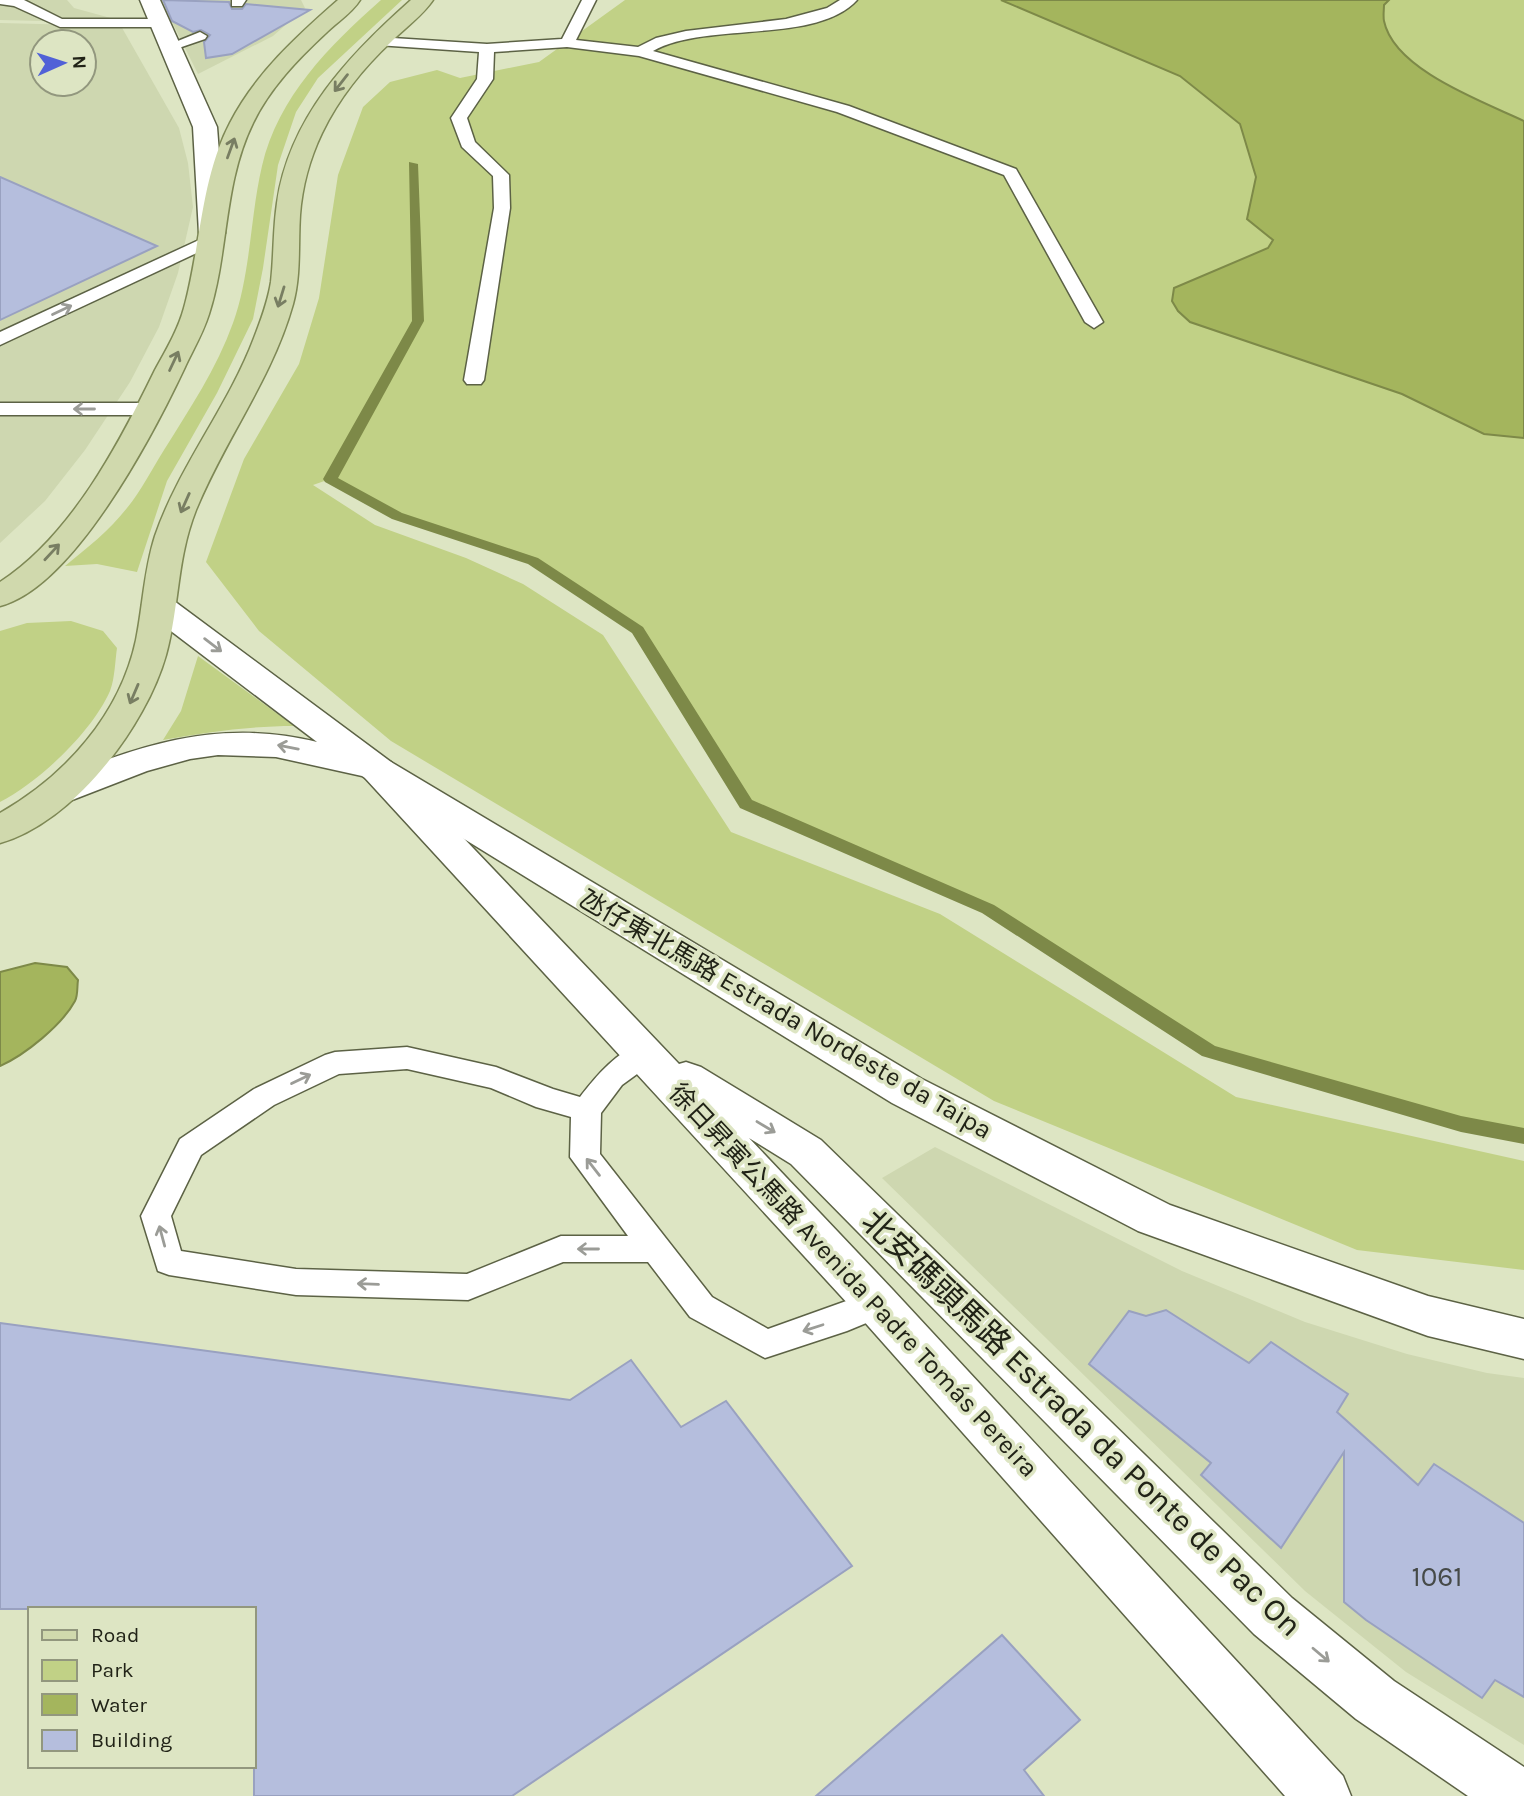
<svg xmlns="http://www.w3.org/2000/svg" width="1524" height="1796" font-family="Karla,'Noto Sans SC',sans-serif">
	<style>
		.built { fill: #ced7b0; fill-rule: evenodd }
		.green { fill: #c1d186 }
		.water { fill: #a4b55d; stroke: #7d8948; stroke-width: 2 }
		.lines { fill: none; stroke-linecap: round; stroke-linejoin: round }
		.stream { fill: #7d8948; fill-rule: evenodd }
		.building { fill: #b5bedd; stroke: #99a1c0; stroke-width: 2 }
		.service-casing { stroke: #5c6245; stroke-width: 3 }
		.minor-casing { stroke: #5c6245; stroke-width: 3 }
		.tertiary-casing { stroke: #5c6245; stroke-width: 3 }
		.primary-casing { stroke: #7e8855; stroke-width: 3 }
		.service { fill: #fff; fill-rule: evenodd }
		.minor { fill: #fff; fill-rule: evenodd }
		.tertiary { fill: #fff; fill-rule: evenodd }
		.primary { fill: #d0d9ad; fill-rule: evenodd }
		.oneway { stroke: #787e62 }
		.oneway2 { stroke: #9b9c97 }
		.labels { text-anchor: middle; stroke-width: 7; stroke-linejoin: round; paint-order: stroke }
		.street-label { font-size: 26px; fill: #212317; stroke: #dde5c3 }
		.near-number-label { font-size: 28px; fill: #464a48 }
		.near-street-label { font-size: 32px; fill: #212317; stroke: #dde5c3 }
	</style>
	<rect width="100%" height="100%" fill="#dde5c3"/>
	<g class="built">
		<path d="M 0,0 L 67,0 L 74,8 L 129,23 L 0,20 Z"/>
		<path d="M 193,0 L 301,0 L 305,8 L 273,36 L 198,74 L 170,18 Z"/>
		<path d="M 0,23 L 121,26 L 179,128 L 188,163 L 193,207 L 178,273 L 159,327 L 130,382 L 85,450 L 45,501 L 0,543 ZM 42,42 L 84,42 L 84,84 L 42,84 Z"/>
		<path d="M 935,1147 L 1182,1271 L 1305,1322 L 1407,1354 L 1487,1373 L 1524,1378 L 1524,1745 L 1406,1672 L 1305,1591 L 882,1178 Z"/>
	</g>
	<g class="green">
		<path d="M 381,0 L 402,0 L 318,78 L 296,112 L 278,165 L 263,268 L 253,319 L 217,393 L 167,481 L 137,572 L 97,564 L 65,566 C 87,548 109,531 127,508 C 141,491 152,469 164,450 C 189,410 217,368 233,323 C 251,273 250,217 262,166 C 278,97 329,46 381,0 Z"/>
		<path d="M 625,0 L 1001,0 L 1180,76 L 1240,124 L 1256,177 L 1247,219 L 1274,239 L 1268,248 L 1174,288 L 1178,311 L 1190,322 L 1402,394 L 1484,434 L 1524,438 L 1524,1136 L 1461,1124 L 1230,1057 L 988,909 L 746,804 L 637,630 L 533,561 L 397,516 L 330,479 L 313,485 L 375,525 L 466,558 L 523,584 L 603,635 L 731,832 L 940,914 L 1236,1097 L 1524,1161 L 1524,1270 L 1357,1250 L 994,1101 L 391,741 L 259,631 L 206,562 L 244,459 L 299,364 L 319,298 L 338,175 L 363,107 L 390,82 L 437,70 L 460,78 L 539,62 Z"/>
		<path d="M 1389,0 L 1524,0 L 1524,121 C 1484,104 1393,69 1384,21 C 1383,16 1384,9 1384,4 Z"/>
		<path d="M 71,621 L 103,631 L 117,648 C 115,661 115,678 110,691 C 92,732 39,782 0,802 L 0,631 L 27,623 Z"/>
		<path d="M 198,656 L 294,726 C 250,726 207,732 163,740 L 181,711 Z"/>
	</g>
	<g class="water">
		<path d="M 1001,0 L 1389,0 L 1384,5 C 1384,9 1383,16 1384,21 C 1394,70 1484,102 1524,121 L 1524,438 L 1484,434 L 1402,394 L 1190,322 L 1178,311 L 1172,301 L 1174,288 L 1268,248 L 1273,240 L 1247,219 L 1256,177 L 1240,124 L 1180,76 Z"/>
		<path d="M 35,963 L 67,967 L 78,980 C 77,986 78,996 75,1001 C 62,1025 25,1055 0,1066 L 0,972 Z"/>
	</g>
	<g class="lines">
		<path class="stream" d="M 409,162 L 418,164 L 424,321 L 338,478 L 402,513 L 538,558 L 643,627 L 752,800 L 994,905 L 1215,1046 L 1461,1116 L 1524,1128 L 1524,1144 L 1461,1132 L 1202,1056 L 982,913 L 740,808 L 632,633 L 528,564 L 392,519 L 325,482 L 323,479 L 412,321 Z"/>
	</g>
	<g class="building">
		<path d="M 163,0 L 229,2 L 232,9 L 242,9 L 246,4 L 310,10 L 232,54 L 206,58 L 204,42 L 210,35 L 201,30 L 193,32 L 172,21 Z"/>
		<path d="M 0,177 L 157,246 L 0,320 Z"/>
		<path d="M 1166,1310 L 1249,1363 L 1271,1342 L 1348,1394 L 1337,1412 L 1418,1485 L 1434,1464 L 1524,1523 L 1524,1697 L 1495,1680 L 1482,1698 L 1366,1620 L 1344,1602 L 1344,1452 L 1281,1548 L 1201,1475 L 1211,1463 L 1089,1364 L 1129,1311 L 1146,1316 Z"/>
		<path d="M 0,1323 L 570,1400 L 631,1360 L 681,1427 L 726,1401 L 852,1566 L 512,1796 L 254,1796 L 254,1609 L 0,1609 Z"/>
		<path d="M 1002,1635 L 1080,1720 L 1024,1770 L 1044,1796 L 816,1796 Z"/>
	</g>
	<g class="lines">
		<g class="service-casing">
			<g id="service">
				<path d="M 0,0 L 24,0 L 62,19 L 160,19 L 167,23 L 160,27 L 60,27 L 14,6 L 0,4 Z"/>
				<path d="M 232,0 L 246,0 L 242,6 L 232,6 Z"/>
				<path d="M 582,0 L 596,0 L 576,40 L 638,47 L 656,38 L 686,31 L 786,19 L 827,8 L 840,0 L 857,0 C 816,45 705,21 653,51 L 849,106 L 1016,169 L 1103,322 L 1094,328 L 1085,322 L 1004,175 L 837,112 L 639,56 L 567,47 L 494,52 L 493,79 L 467,118 L 475,142 L 509,175 L 510,208 L 484,380 L 481,384 L 467,384 L 464,380 L 494,208 L 493,176 L 462,147 L 451,118 L 477,79 L 479,52 L 377,45 L 370,41 L 377,37 L 487,44 L 562,39 Z"/>
				<path d="M 200,32 L 207,36 L 205,39 L 170,51 L 163,47 Z"/>
				<path d="M 212,234 L 221,239 L 218,243 L 0,345 L 0,332 Z"/>
				<path d="M 0,403 L 152,403 L 162,409 L 152,415 L 0,415 Z"/>
				<path d="M 645,1042 L 655,1045 L 659,1053 L 655,1061 L 622,1085 L 601,1113 L 600,1154 L 712,1297 L 768,1329 L 877,1290 L 888,1294 L 893,1304 L 888,1314 L 847,1331 L 765,1358 L 690,1317 L 648,1262 L 563,1262 L 468,1300 L 296,1295 L 169,1275 L 158,1271 L 141,1216 L 180,1139 L 254,1089 L 325,1055 L 335,1052 L 407,1047 L 496,1067 L 553,1089 L 580,1097 C 597,1075 617,1051 645,1042 ZM 407,1069 L 491,1088 L 536,1107 L 571,1117 L 570,1157 L 628,1236 L 561,1236 L 467,1274 L 296,1269 L 181,1251 L 171,1216 L 201,1155 L 274,1105 L 339,1074 Z"/>
			</g>
		</g>
		<g class="minor-casing">
			<path id="minor" d="M 378,758 L 391,762 L 679,1064 L 686,1062 L 701,1067 L 821,1140 L 1292,1598 L 1394,1681 L 1524,1767 L 1524,1796 L 1468,1796 L 1356,1719 L 1254,1634 L 791,1164 L 749,1138 L 893,1290 L 1343,1776 L 1351,1796 L 1285,1796 L 861,1318 L 365,778 L 360,770 L 365,762 Z"/>
		</g>
		<g class="tertiary-casing">
			<g id="tertiary">
				<path d="M 140,0 L 160,0 L 217,127 L 225,233 L 221,238 L 212,241 L 203,238 L 199,233 L 193,127 Z"/>
				<path d="M 158,595 L 170,598 L 391,762 L 922,1079 L 1170,1205 L 1428,1296 L 1524,1319 L 1524,1359 L 1428,1336 L 1138,1231 L 892,1103 L 362,776 L 276,757 L 218,755 L 190,759 L 147,771 L 54,807 L 41,804 L 36,795 L 41,786 C 134,747 215,717 317,742 L 146,612 L 142,605 L 146,598 Z"/>
			</g>
		</g>
		<g class="primary-casing">
			<g id="primary">
				<path d="M 338,0 L 360,0 C 352,13 337,22 326,33 C 298,59 270,88 253,123 C 223,184 229,252 209,314 C 203,333 193,350 185,367 C 154,433 74,587 0,606 L 0,582 C 71,536 119,444 155,370 C 166,350 178,330 184,308 C 201,247 200,180 230,123 C 255,74 297,36 338,0 Z"/>
				<path d="M 411,0 L 433,0 C 423,15 405,28 392,41 C 364,67 339,98 322,133 C 310,158 302,187 300,215 C 298,245 301,275 293,304 C 272,379 225,439 196,510 C 176,561 180,605 166,655 C 146,726 74,822 0,843 L 0,813 C 65,776 120,715 136,640 C 143,605 144,570 155,536 C 179,466 228,407 254,338 C 261,320 268,301 271,282 C 274,256 273,229 277,203 C 289,118 349,55 411,0 Z"/>
			</g>
		</g>
		<use href="#service" class="service"/>
		<use href="#minor" class="minor"/>
		<use href="#tertiary" class="tertiary"/>
		<use href="#primary" class="primary"/>
	</g>
	<defs><path id="oneway-shaft" d="M-6 0H5M1.5-3L5.5 0L1.5 3" fill="none" stroke-width="1.6" stroke-linecap="round" stroke-linejoin="round" transform="scale(1.75)"/></defs>
	<g class="oneway">
		<use href="#oneway-shaft" transform="translate(341 83) rotate(128)"/>
		<use href="#oneway-shaft" transform="translate(231 148) rotate(-70)"/>
		<use href="#oneway-shaft" transform="translate(281 297) rotate(107)"/>
		<use href="#oneway-shaft" transform="translate(174 361) rotate(-65)"/>
		<use href="#oneway-shaft" transform="translate(185 503) rotate(114)"/>
		<use href="#oneway-shaft" transform="translate(52 552) rotate(-47)"/>
		<use href="#oneway-shaft" transform="translate(134 694) rotate(113)"/>
	</g>
	<g class="oneway2">
		<use href="#oneway-shaft" transform="translate(62 310) rotate(-25)"/>
		<use href="#oneway-shaft" transform="translate(84 409) rotate(180)"/>
		<use href="#oneway-shaft" transform="translate(213 645) rotate(37)"/>
		<use href="#oneway-shaft" transform="translate(288 747) rotate(-169)"/>
		<use href="#oneway-shaft" transform="translate(301 1079) rotate(-26)"/>
		<use href="#oneway-shaft" transform="translate(766 1127) rotate(31)"/>
		<use href="#oneway-shaft" transform="translate(593 1167) rotate(-128)"/>
		<use href="#oneway-shaft" transform="translate(162 1236) rotate(-105)"/>
		<use href="#oneway-shaft" transform="translate(588 1249) rotate(180)"/>
		<use href="#oneway-shaft" transform="translate(368 1284) rotate(-178)"/>
		<use href="#oneway-shaft" transform="translate(813 1328) rotate(162)"/>
		<use href="#oneway-shaft" transform="translate(1321 1655) rotate(40)"/>
	</g>
	<g class="labels">
		<g class="street-label">
			<text transform="translate(786 1014) rotate(30)" y="9">氹仔東北馬路 Estrada Nordeste da Taipa</text>
			<text transform="translate(854 1280) rotate(47)" y="9">徐日昇寅公馬路 Avenida Padre Tomás Pereira</text>
		</g>
		<g class="near-number-label">
			<text x="1437" y="1586">1061</text>
		</g>
		<g class="near-street-label">
			<text transform="translate(1082 1423) rotate(44)" y="11">北安碼頭馬路 Estrada da Ponte de Pac On</text>
		</g>
	</g>
	<rect x="28" y="1607" width="228" height="161" fill="#dde5c3" stroke="#92977e" stroke-width="2"/>
	<rect x="42" y="1630" width="35" height="10" fill="#d0d9ad" stroke="#92977e" stroke-width="2"/>
	<text x="91" y="1642" font-size="21" fill="#212317">Road</text>
	<rect x="42" y="1660" width="35" height="21" fill="#c1d186" stroke="#92977e" stroke-width="2"/>
	<text x="91" y="1677" font-size="21" fill="#212317">Park</text>
	<rect x="42" y="1694" width="35" height="21" fill="#a4b55d" stroke="#92977e" stroke-width="2"/>
	<text x="91" y="1712" font-size="21" fill="#212317">Water</text>
	<rect x="42" y="1730" width="35" height="21" fill="#b5bedd" stroke="#92977e" stroke-width="2"/>
	<text x="91" y="1747" font-size="21" fill="#212317">Building</text>
	<g transform="translate(63 63) rotate(87)"><circle r="33" fill="#dde5c3" stroke="#92977e" stroke-width="2"/>
	<path d="M0-5L12 26L0 18L-12 26Z" fill="#5161d7"/>
	<text y="-10" font-size="19" font-weight="bold" text-anchor="middle" fill="#212317">N</text>
	</g>
</svg>
